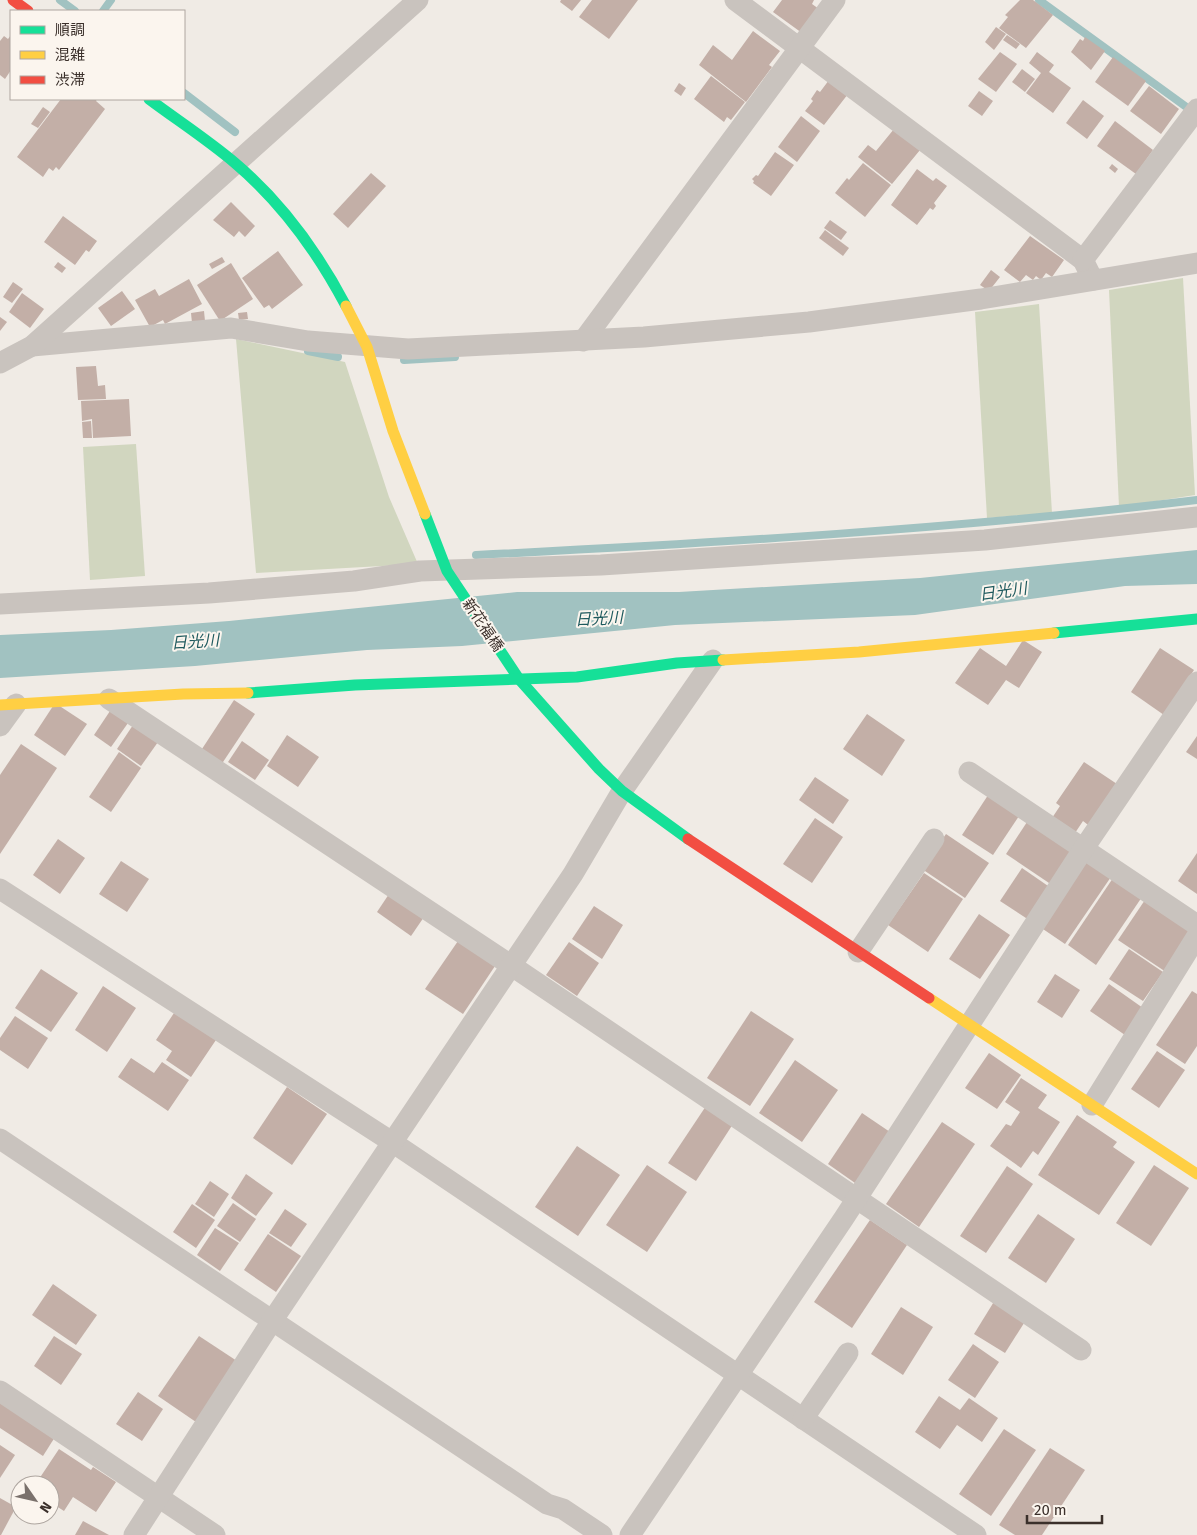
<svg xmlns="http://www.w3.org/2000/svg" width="1197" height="1535" font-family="'Fira Sans','Noto Sans JP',sans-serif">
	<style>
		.green { fill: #d1d6bf }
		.water { fill: #a1c2c1 }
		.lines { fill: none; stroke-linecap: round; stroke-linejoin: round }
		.stream { stroke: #a1c2c1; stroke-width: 8 }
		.building { fill: #c3afa7 }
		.street { stroke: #c9c3be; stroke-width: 21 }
		.fast { stroke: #16e098; stroke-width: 11 }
		.slow { stroke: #ffcf43; stroke-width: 11 }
		.jam { stroke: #f24e42; stroke-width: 11 }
		.labels { text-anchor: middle; stroke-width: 4; stroke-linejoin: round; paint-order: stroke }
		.street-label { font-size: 15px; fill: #3b302b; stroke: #fbf5ee }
		.water-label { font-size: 16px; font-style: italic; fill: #1f5a5e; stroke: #fbf5ee }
	</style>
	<rect width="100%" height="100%" fill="#f0ebe5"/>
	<g class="green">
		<path d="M 1183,278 L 1195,495 L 1119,507 L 1109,290 Z"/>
		<path d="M 1039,304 L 1052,513 L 987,518 L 975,312 Z"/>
		<path d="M 236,339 L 345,362 L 389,497 L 418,564 L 256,573 Z"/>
		<path d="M 136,444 L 145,576 L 90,580 L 83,447 Z"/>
	</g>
	<path class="water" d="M 1197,550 L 1197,584 L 1125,586 L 915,615 L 675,625 L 462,646 L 367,650 L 195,666 L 0,678 L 0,635 L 111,630 L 229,621 L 517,592 L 679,592 L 920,578 Z"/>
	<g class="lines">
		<g class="stream">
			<path d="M 60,0 L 75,11"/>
			<path d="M 1039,0 L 1185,106"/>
			<path d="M 103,11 L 111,0"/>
			<path d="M 184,93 L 235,132"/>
			<path d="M 308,351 L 338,357"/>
			<path d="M 404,360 L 455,357"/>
			<path d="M 476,555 C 716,543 958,529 1197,500"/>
		</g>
	</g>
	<g class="building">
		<path d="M 561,0 L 581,0 L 572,11 L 560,2 Z"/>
		<path d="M 592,0 L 638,0 L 609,39 L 579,17 Z"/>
		<path d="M 782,0 L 814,0 L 812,4 L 819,9 L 802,33 L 773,12 Z"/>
		<path d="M 1020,0 L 1033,0 L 1053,15 L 1026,48 L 999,28 L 1008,17 L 1005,15 Z"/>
		<path d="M 996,27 L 1006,34 L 994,50 L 985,42 Z"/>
		<path d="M 753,31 L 780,51 L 769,65 L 772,67 L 746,102 L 699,65 L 713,45 L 732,60 Z"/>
		<path d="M 11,35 L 11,70 L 5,79 L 0,75 L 0,41 L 4,36 L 8,39 Z"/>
		<path d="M 1007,35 L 1020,44 L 1016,49 L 1003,40 Z"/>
		<path d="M 1085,37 L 1105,51 L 1091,70 L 1071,52 L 1080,39 L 1083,41 Z"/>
		<path d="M 1000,52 L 1017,64 L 996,92 L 978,79 Z"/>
		<path d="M 1037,52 L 1054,65 L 1049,72 L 1071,88 L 1053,113 L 1026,93 L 1041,73 L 1029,63 Z"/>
		<path d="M 1113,57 L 1146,81 L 1128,106 L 1095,82 Z"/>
		<path d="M 1022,69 L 1035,79 L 1025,92 L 1012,82 Z"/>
		<path d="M 711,76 L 745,102 L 731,120 L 727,117 L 724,122 L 694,99 Z"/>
		<path d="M 829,80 L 848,94 L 824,125 L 805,111 L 813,101 L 811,99 L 817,90 L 820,92 Z"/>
		<path d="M 679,83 L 686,88 L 681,96 L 674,91 Z"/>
		<path d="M 1149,86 L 1179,109 L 1161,134 L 1130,111 Z"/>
		<path d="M 979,91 L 993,101 L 982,116 L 968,106 Z"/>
		<path d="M 61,99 L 97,99 L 96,101 L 105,109 L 59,170 L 56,167 L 53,171 L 49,168 L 43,177 L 17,157 Z"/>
		<path d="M 1083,100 L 1104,116 L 1087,139 L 1066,123 Z"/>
		<path d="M 43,107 L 50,112 L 38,128 L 31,124 Z"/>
		<path d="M 801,116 L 820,131 L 797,162 L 778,147 Z"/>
		<path d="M 1115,121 L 1153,150 L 1136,174 L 1097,146 Z"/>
		<path d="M 894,129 L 920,150 L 892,184 L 858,157 L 868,145 L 876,151 Z"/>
		<path d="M 775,152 L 794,165 L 771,196 L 753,183 L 754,181 L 752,179 L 756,175 L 758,176 Z"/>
		<path d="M 863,163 L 891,185 L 865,217 L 835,193 L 847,178 L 849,180 Z"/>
		<path d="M 1112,164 L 1118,169 L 1115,173 L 1109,168 Z"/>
		<path d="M 917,169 L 933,181 L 936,178 L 947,186 L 934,203 L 936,206 L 933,210 L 930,208 L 917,225 L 891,205 Z"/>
		<path d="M 371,173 L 386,186 L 348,228 L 333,214 Z"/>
		<path d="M 231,202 L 255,226 L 245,237 L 239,231 L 234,237 L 213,220 Z"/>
		<path d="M 63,216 L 97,241 L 89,252 L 86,250 L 75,265 L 44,242 Z"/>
		<path d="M 830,220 L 847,232 L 841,240 L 824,228 Z"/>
		<path d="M 825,230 L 849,248 L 843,256 L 819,238 Z"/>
		<path d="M 1030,236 L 1064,260 L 1052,277 L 1046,273 L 1041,280 L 1036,276 L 1033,280 L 1026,275 L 1020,282 L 1004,270 Z"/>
		<path d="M 278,251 L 303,285 L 272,309 L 269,305 L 264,308 L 242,278 Z"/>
		<path d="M 222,257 L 225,262 L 212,269 L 209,264 Z"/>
		<path d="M 58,262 L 66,268 L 62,273 L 54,267 Z"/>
		<path d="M 231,263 L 253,299 L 220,321 L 197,285 Z"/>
		<path d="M 991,270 L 1000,277 L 989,291 L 980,285 Z"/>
		<path d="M 189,279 L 202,304 L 165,324 L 163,320 L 150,327 L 135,300 L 155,289 L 159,296 Z"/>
		<path d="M 13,282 L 23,289 L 12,303 L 3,297 Z"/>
		<path d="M 122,291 L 135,309 L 111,326 L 98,308 Z"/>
		<path d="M 22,293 L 44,309 L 30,328 L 9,312 Z"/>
		<path d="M 204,311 L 205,321 L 192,323 L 191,313 Z"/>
		<path d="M 247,312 L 248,319 L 239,320 L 238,313 Z"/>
		<path d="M 0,317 L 7,322 L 0,331 Z"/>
		<path d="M 96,366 L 98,386 L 105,385 L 106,399 L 78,400 L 76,367 Z"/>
		<path d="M 129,399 L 131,436 L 93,438 L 92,419 L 82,421 L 81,401 Z"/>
		<path d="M 91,421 L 92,438 L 83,438 L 82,422 Z"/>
		<path d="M 1023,640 L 1042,652 L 1019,688 L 1006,680 L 988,705 L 955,683 L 980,648 L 1006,666 Z"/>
		<path d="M 1160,648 L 1194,670 L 1164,715 L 1131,692 Z"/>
		<path d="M 234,700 L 255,714 L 221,765 L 200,752 Z"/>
		<path d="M 55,703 L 87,724 L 65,756 L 34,735 Z"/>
		<path d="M 110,711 L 128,723 L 111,747 L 94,735 Z"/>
		<path d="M 867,714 L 905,740 L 882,776 L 843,749 Z"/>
		<path d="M 133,725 L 158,742 L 141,766 L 117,749 Z"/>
		<path d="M 287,735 L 319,757 L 298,787 L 267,766 Z"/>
		<path d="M 1197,736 L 1197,759 L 1186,752 Z"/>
		<path d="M 242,741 L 269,760 L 255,780 L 228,762 Z"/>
		<path d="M 21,744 L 57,768 L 0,854 L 0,775 Z"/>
		<path d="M 119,752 L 141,768 L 111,812 L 89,797 Z"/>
		<path d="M 1084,762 L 1120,786 L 1092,828 L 1083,821 L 1075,833 L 1052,818 L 1060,806 L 1056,803 Z"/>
		<path d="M 815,777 L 849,800 L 833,824 L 799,800 Z"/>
		<path d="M 992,789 L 1023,810 L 993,855 L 962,835 Z"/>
		<path d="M 815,818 L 843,837 L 812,883 L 783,864 Z"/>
		<path d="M 1029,819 L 1075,851 L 1052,885 L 1006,854 Z"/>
		<path d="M 946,834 L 989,863 L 965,898 L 922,869 Z"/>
		<path d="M 58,839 L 85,858 L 60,894 L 33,875 Z"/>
		<path d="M 1197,853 L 1197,894 L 1178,881 Z"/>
		<path d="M 1087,857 L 1113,874 L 1065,944 L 1040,927 Z"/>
		<path d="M 121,861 L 149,879 L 127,912 L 99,894 Z"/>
		<path d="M 1022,868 L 1051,888 L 1029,920 L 1000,901 Z"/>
		<path d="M 924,873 L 963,899 L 928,952 L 888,925 Z"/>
		<path d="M 1115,875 L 1144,894 L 1096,965 L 1068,945 Z"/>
		<path d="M 391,891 L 426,914 L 411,936 L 377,912 Z"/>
		<path d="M 1149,894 L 1196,925 L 1166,972 L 1118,940 Z"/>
		<path d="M 594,906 L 623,925 L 602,959 L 572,939 Z"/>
		<path d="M 979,914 L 1010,935 L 980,979 L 949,959 Z"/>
		<path d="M 458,941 L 495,966 L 463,1014 L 425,989 Z"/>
		<path d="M 569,942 L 599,963 L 577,996 L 546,975 Z"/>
		<path d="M 1129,949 L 1163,972 L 1143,1001 L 1109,979 Z"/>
		<path d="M 41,969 L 78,993 L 51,1032 L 15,1008 Z"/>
		<path d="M 1055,974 L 1080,990 L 1062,1018 L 1037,1002 Z"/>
		<path d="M 1109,984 L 1143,1008 L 1125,1035 L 1090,1011 Z"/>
		<path d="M 103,986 L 136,1008 L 107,1052 L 75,1030 Z"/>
		<path d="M 1192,991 L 1197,994 L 1197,1046 L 1185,1064 L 1156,1045 Z"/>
		<path d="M 178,1007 L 220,1034 L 191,1077 L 166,1060 L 172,1051 L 156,1040 Z"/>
		<path d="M 751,1011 L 794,1039 L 750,1106 L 707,1078 Z"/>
		<path d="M 15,1016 L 48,1038 L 28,1069 L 0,1050 L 0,1038 Z"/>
		<path d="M 1157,1051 L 1185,1070 L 1159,1108 L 1131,1089 Z"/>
		<path d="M 989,1053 L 1021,1075 L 997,1109 L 965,1088 Z"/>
		<path d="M 131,1058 L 154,1073 L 162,1062 L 189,1080 L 168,1111 L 118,1077 Z"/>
		<path d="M 795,1060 L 838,1090 L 802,1142 L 759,1113 Z"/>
		<path d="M 1021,1078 L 1047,1095 L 1038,1108 L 1060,1122 L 1038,1155 L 1033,1151 L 1021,1168 L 990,1146 L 1006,1124 L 1011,1126 L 1020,1112 L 1005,1102 Z"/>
		<path d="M 287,1087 L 327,1114 L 292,1165 L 253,1138 Z"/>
		<path d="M 706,1106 L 733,1124 L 696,1181 L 668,1163 Z"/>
		<path d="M 862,1113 L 890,1132 L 855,1183 L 828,1164 Z"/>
		<path d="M 1077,1115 L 1117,1142 L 1113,1147 L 1135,1162 L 1099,1215 L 1038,1175 Z"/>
		<path d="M 942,1122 L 975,1144 L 919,1227 L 886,1204 Z"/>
		<path d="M 577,1146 L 620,1175 L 578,1236 L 535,1207 Z"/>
		<path d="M 647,1165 L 687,1192 L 647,1252 L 606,1225 Z"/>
		<path d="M 1154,1165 L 1189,1188 L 1151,1246 L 1116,1223 Z"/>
		<path d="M 1007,1166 L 1033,1184 L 986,1253 L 960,1236 Z"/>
		<path d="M 246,1174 L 273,1193 L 256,1216 L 231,1198 Z"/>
		<path d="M 210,1181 L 229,1194 L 214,1217 L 195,1204 Z"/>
		<path d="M 233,1203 L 256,1219 L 240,1242 L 217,1226 Z"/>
		<path d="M 192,1204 L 215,1220 L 196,1248 L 173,1232 Z"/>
		<path d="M 285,1209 L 307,1224 L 291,1247 L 269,1233 Z"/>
		<path d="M 1038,1214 L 1075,1239 L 1046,1283 L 1008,1258 Z"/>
		<path d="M 870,1220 L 907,1245 L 852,1328 L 814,1302 Z"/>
		<path d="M 215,1228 L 239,1243 L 220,1271 L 197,1255 Z"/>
		<path d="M 268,1234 L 301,1256 L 276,1292 L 244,1270 Z"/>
		<path d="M 53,1284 L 97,1315 L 76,1345 L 32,1315 Z"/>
		<path d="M 995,1300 L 1026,1320 L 1005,1353 L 974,1334 Z"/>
		<path d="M 901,1307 L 933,1327 L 903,1375 L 871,1354 Z"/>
		<path d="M 54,1336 L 82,1354 L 61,1385 L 34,1366 Z"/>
		<path d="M 199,1336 L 237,1361 L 196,1422 L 158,1396 Z"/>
		<path d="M 973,1344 L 999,1362 L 975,1398 L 948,1380 Z"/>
		<path d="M 138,1392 L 163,1409 L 142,1441 L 116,1424 Z"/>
		<path d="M 939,1396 L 960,1410 L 969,1398 L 998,1418 L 982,1442 L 957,1425 L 940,1449 L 915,1432 Z"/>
		<path d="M 0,1402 L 55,1437 L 43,1456 L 0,1428 Z"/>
		<path d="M 1004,1429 L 1036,1450 L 991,1516 L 959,1494 Z"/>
		<path d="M 0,1445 L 15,1455 L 0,1478 Z"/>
		<path d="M 1050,1448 L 1085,1470 L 1042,1535 L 1015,1535 L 999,1525 Z"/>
		<path d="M 59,1449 L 91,1470 L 93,1467 L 116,1482 L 96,1512 L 73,1497 L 64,1511 L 50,1502 L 50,1485 L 35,1485 Z"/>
		<path d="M 0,1498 L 16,1507 L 1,1535 L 0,1535 Z"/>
		<path d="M 83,1521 L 109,1535 L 75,1535 Z"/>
	</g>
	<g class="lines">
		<g class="street">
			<path d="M 735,0 L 1083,260 L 1093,280"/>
			<path d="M 1083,260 L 1197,109"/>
			<path d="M 583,341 L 835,0"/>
			<path d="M 32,346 L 231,328 L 308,341 L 408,349 L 644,337 L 809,322 L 981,299 L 1197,263"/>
			<path d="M 0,363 L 32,346 L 418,0"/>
			<path d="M 0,604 L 209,593 L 354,581 L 420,571 L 601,565 L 985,540 L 1197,517"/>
			<path d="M 109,699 L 512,966 L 1081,1350"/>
			<path d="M 0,726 L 16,704"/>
			<path d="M 969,772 L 1197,925"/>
			<path d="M 0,889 L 392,1142 L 976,1535"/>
			<path d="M 858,952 L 934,839"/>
			<path d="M 1092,1105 L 1197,936"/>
			<path d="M 0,1139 L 547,1504 L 563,1509 L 602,1535"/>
			<path d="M 0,1391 L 215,1535"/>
			<path d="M 803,1419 L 848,1353"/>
			<path d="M 134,1535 L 272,1321 L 573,874 L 622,791 L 713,660"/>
			<path d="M 630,1535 L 844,1218 L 1084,848 L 1197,682"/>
		</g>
		<g class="fast">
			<path d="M 149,99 C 177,120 208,140 235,163 C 281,202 318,253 346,306"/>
			<path d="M 425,514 L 447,571 L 519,679 L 599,769 L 622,791 L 688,839"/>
			<path d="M 1054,633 L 1197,619"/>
			<path d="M 248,693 L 355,685 L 577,677 L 677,663 L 723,660"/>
		</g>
		<g class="slow">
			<path d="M 346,306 L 367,347 L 393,431 L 425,514"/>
			<path d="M 723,660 L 859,652 L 1054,633"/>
			<path d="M 0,705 L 183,694 L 248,693"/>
			<path d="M 929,998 L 1197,1174"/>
		</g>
		<g class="jam">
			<path d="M 13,0 L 28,11"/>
			<path d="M 688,839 L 929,998"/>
		</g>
	</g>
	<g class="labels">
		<g class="street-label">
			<text transform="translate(483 625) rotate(56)" y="5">新花福橋</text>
		</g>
		<g class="water-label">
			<text transform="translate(1003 591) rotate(-8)" y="6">日光川</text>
			<text transform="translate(599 618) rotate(-3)" y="6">日光川</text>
			<text transform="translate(195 641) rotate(-4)" y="6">日光川</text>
		</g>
	</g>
	<rect x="10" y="10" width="175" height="90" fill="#fbf5ee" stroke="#aea6a0"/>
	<rect x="20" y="26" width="25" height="8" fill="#16e098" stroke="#aea6a0"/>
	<text x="55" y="35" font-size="15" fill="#3b302b">順調</text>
	<rect x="20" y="51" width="25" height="8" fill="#ffcf43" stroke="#aea6a0"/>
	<text x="55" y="60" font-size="15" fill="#3b302b">混雑</text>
	<rect x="20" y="76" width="25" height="8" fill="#f24e42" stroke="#aea6a0"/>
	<text x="55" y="85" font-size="15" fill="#3b302b">渋滞</text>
	<g transform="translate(35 1500) rotate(124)"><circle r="24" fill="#fbf5ee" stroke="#aea6a0"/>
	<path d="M0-4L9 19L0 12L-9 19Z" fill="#7a716c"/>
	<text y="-8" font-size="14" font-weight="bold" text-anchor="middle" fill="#3b302b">N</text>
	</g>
	<path d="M1027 1515v8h75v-8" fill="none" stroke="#3b302b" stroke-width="2.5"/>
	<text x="1034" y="1515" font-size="15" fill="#3b302b" stroke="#fbf5ee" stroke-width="4" paint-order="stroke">20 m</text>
</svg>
